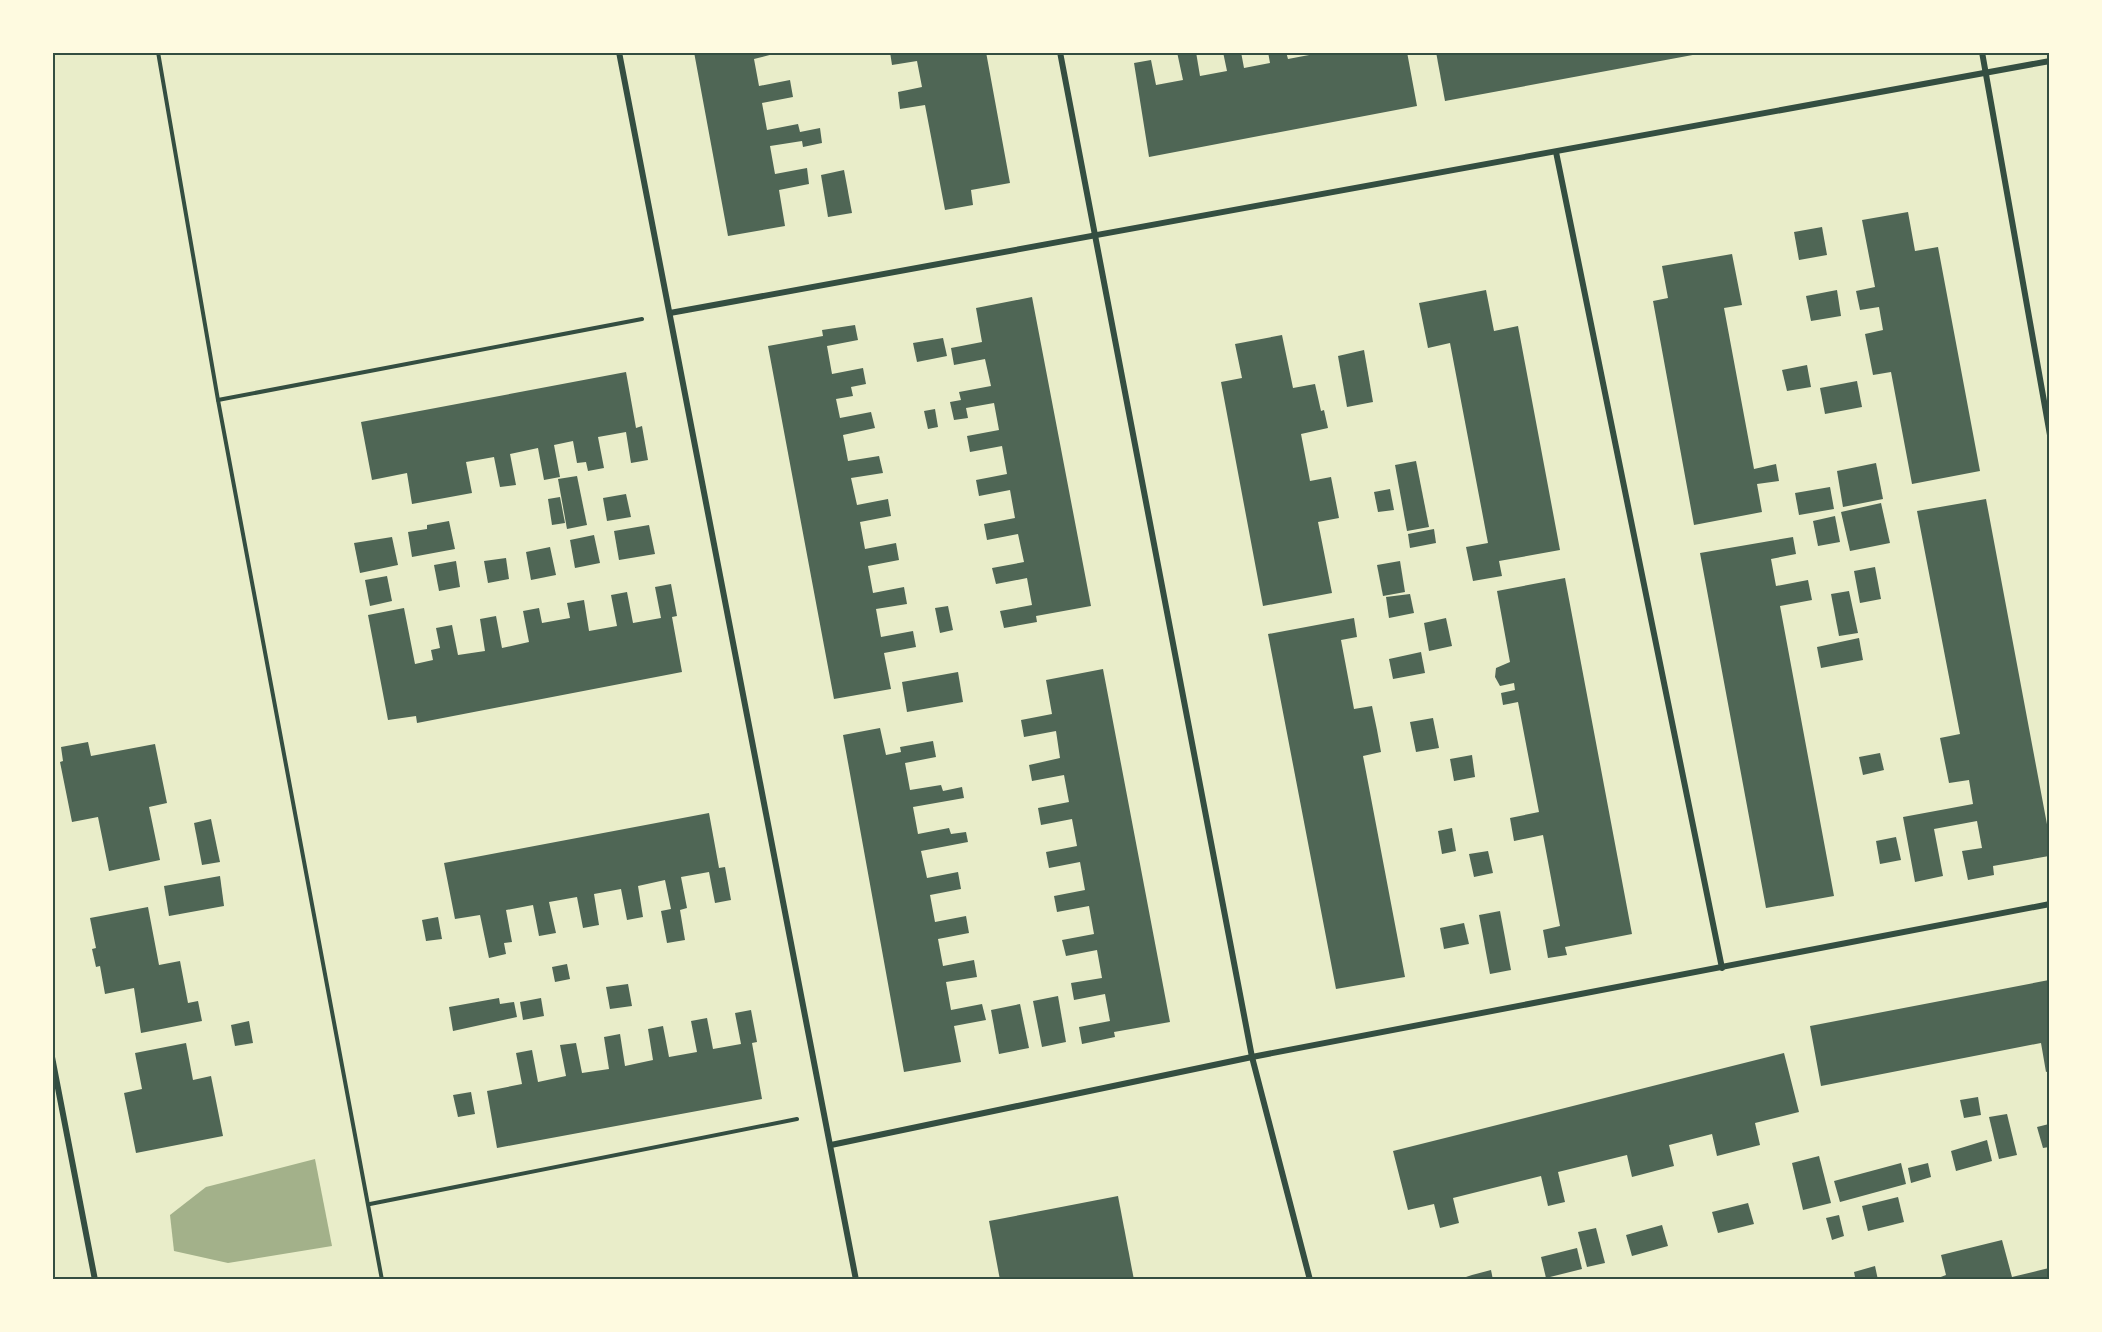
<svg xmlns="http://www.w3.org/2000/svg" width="2102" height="1332" font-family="'Times New Roman',serif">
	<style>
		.water { fill: #a3b18a }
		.building { fill: #4f6655 }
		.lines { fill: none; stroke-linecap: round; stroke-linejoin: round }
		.path { stroke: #344e41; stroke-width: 4 }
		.minor { stroke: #344e41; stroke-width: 6 }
		.neatline { fill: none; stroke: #344e41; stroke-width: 2 }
	</style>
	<rect width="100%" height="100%" fill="#e9edc9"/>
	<path class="water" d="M 315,1159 L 332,1246 L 228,1263 L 174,1251 L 170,1215 L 206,1187 Z"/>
	<g class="building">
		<path d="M 694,52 L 781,52 L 754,59 L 759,86 L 790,80 L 793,97 L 762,103 L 767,130 L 798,124 L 800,132 L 820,128 L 822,143 L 803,147 L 802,141 L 770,146 L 775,174 L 807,168 L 809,184 L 779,190 L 785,226 L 728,236 Z"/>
		<path d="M 890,52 L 986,52 L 1010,183 L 971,190 L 973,205 L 945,210 L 925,105 L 900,109 L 898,92 L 922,87 L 917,61 L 892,65 Z"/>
		<path d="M 1177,52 L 1196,52 L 1200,76 L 1227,71 L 1223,52 L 1241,52 L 1244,68 L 1270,63 L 1268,52 L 1286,52 L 1288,59 L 1325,52 L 1407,52 L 1417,106 L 1149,157 L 1134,63 L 1151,60 L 1156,85 L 1183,80 Z"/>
		<path d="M 1436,52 L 1698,52 L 1698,54 L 1445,101 Z"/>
		<path d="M 844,170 L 852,213 L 828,217 L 821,175 Z"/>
		<path d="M 1908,212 L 1915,251 L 1938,247 L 1980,471 L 1912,484 L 1891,372 L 1873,375 L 1865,334 L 1883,330 L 1879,307 L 1860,310 L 1856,291 L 1875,287 L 1862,220 Z"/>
		<path d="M 1822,227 L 1827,255 L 1799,260 L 1794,232 Z"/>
		<path d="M 1732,254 L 1742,305 L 1724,308 L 1754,469 L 1776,464 L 1779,481 L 1757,484 L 1762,512 L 1694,525 L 1653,301 L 1668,298 L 1662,266 Z"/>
		<path d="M 1486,290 L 1494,331 L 1518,326 L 1560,550 L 1499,561 L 1502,576 L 1473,581 L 1466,547 L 1488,543 L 1450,343 L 1428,348 L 1419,303 Z"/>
		<path d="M 1837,290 L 1841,316 L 1811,321 L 1806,296 Z"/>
		<path d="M 1032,297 L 1091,606 L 1036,616 L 1037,622 L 1004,628 L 1000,611 L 1032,605 L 1027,578 L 996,584 L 992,568 L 1024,562 L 1018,534 L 987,540 L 984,524 L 1015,518 L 1010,490 L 979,496 L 976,480 L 1007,474 L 1002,446 L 970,452 L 967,436 L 999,430 L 994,403 L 966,408 L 968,418 L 954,420 L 950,402 L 961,400 L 959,392 L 991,386 L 985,359 L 954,365 L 951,348 L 982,342 L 976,308 Z"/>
		<path d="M 855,325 L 858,340 L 827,346 L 832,374 L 863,368 L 866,384 L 851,387 L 853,396 L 836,399 L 840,418 L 871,412 L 875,428 L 843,435 L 848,461 L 879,456 L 883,473 L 851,478 L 857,505 L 888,499 L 891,516 L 860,522 L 865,549 L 896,543 L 899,560 L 868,566 L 873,593 L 904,587 L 907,604 L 876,609 L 881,637 L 913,631 L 916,647 L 884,653 L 891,689 L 834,699 L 768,346 L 823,336 L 822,330 Z"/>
		<path d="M 1282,335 L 1293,388 L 1315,384 L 1321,411 L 1324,410 L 1328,428 L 1301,434 L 1310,481 L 1331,477 L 1339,518 L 1318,522 L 1332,593 L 1263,606 L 1221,382 L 1242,378 L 1235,344 Z"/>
		<path d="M 943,338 L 947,356 L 917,362 L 913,343 Z"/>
		<path d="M 1364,350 L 1373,402 L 1347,407 L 1338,356 Z"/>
		<path d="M 1807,365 L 1811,387 L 1787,391 L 1782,370 Z"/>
		<path d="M 626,372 L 636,428 L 642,426 L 648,460 L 631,463 L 626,432 L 598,437 L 604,468 L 588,471 L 586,462 L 577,463 L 573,441 L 554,445 L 560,477 L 544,480 L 538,448 L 510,454 L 516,485 L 500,487 L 494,457 L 466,462 L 472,493 L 412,504 L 407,473 L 372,480 L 361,422 Z"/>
		<path d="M 1857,381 L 1862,407 L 1825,414 L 1820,388 Z"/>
		<path d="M 935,409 L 938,427 L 928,429 L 924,411 Z"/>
		<path d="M 1416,461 L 1429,527 L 1407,531 L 1395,465 Z"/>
		<path d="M 1876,463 L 1883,499 L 1843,507 L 1837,471 Z"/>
		<path d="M 577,476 L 587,525 L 567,529 L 558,479 Z"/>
		<path d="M 1830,487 L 1834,509 L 1799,515 L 1795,493 Z"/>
		<path d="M 1390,489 L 1394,510 L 1378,512 L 1374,492 Z"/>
		<path d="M 626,494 L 631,517 L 607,521 L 603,498 Z"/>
		<path d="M 560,497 L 565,523 L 552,525 L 548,499 Z"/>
		<path d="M 1986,499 L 2049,835 L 2049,856 L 1993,866 L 1994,875 L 1968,880 L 1962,851 L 1982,848 L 1977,821 L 1934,829 L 1943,876 L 1915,882 L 1903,817 L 1973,804 L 1969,780 L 1949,783 L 1940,738 L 1960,734 L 1917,511 Z"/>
		<path d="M 1881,503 L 1890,543 L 1850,551 L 1841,512 Z"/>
		<path d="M 1835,516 L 1840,542 L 1818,546 L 1813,521 Z"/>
		<path d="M 449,521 L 455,549 L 412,557 L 408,532 L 427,529 L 427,525 Z"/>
		<path d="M 649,525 L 655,554 L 619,560 L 614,531 Z"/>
		<path d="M 1434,529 L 1436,543 L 1410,548 L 1408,534 Z"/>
		<path d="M 594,535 L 600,563 L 575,568 L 570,540 Z"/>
		<path d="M 392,537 L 398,565 L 360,573 L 354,543 Z"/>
		<path d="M 1793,537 L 1796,554 L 1771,559 L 1776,586 L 1808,580 L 1812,600 L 1780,606 L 1834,896 L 1766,908 L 1700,553 Z"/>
		<path d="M 550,547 L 556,575 L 531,580 L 526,552 Z"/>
		<path d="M 506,558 L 509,579 L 488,583 L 484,561 Z"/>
		<path d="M 456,561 L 460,587 L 439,591 L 434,565 Z"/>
		<path d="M 1400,561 L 1405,592 L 1383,596 L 1377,565 Z"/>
		<path d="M 1875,567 L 1881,599 L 1860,603 L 1854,571 Z"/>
		<path d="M 387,576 L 392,601 L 370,606 L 365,580 Z"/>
		<path d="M 1565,578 L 1632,934 L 1565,947 L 1567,955 L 1548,958 L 1543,930 L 1560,926 L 1543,835 L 1514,841 L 1510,818 L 1539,812 L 1518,702 L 1503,705 L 1501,693 L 1515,690 L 1514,683 L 1500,686 L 1495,677 L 1496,668 L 1510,662 L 1497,591 Z"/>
		<path d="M 671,584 L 677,616 L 672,617 L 682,672 L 417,723 L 416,716 L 388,720 L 368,615 L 404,608 L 415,664 L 433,660 L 431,650 L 440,648 L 436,628 L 452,625 L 458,655 L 485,651 L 480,619 L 496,616 L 502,648 L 529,642 L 523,611 L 539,608 L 542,623 L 570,618 L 567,603 L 584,600 L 589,631 L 617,626 L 611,595 L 627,592 L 633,623 L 661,618 L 655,587 Z"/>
		<path d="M 1849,591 L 1858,633 L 1839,636 L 1831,594 Z"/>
		<path d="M 1410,594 L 1414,613 L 1389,618 L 1386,597 Z"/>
		<path d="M 948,606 L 953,630 L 940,633 L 935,608 Z"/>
		<path d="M 1354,618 L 1357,637 L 1341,640 L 1354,709 L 1372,706 L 1377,730 L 1381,752 L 1363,756 L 1405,977 L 1336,989 L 1268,634 Z"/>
		<path d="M 1446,618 L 1452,646 L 1429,651 L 1424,623 Z"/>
		<path d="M 1859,638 L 1863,660 L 1821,668 L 1817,647 Z"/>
		<path d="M 1421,652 L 1425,673 L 1393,679 L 1389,659 Z"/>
		<path d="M 1103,669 L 1170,1022 L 1114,1032 L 1115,1037 L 1082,1044 L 1079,1027 L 1110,1021 L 1105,994 L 1074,1000 L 1071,983 L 1102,978 L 1097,950 L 1066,956 L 1062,940 L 1094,934 L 1089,906 L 1057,912 L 1054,896 L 1085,890 L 1080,862 L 1049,868 L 1046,852 L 1077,846 L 1072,819 L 1041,825 L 1038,808 L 1069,802 L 1064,775 L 1032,781 L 1029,765 L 1060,758 L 1056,731 L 1024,737 L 1021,720 L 1052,714 L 1046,680 Z"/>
		<path d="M 958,672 L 963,702 L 907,712 L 902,682 Z"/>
		<path d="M 1433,718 L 1439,748 L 1416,752 L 1410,722 Z"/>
		<path d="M 880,728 L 886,755 L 901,752 L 900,747 L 933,741 L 936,757 L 905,763 L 910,790 L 941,785 L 943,791 L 962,787 L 964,798 L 913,807 L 918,834 L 949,828 L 951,834 L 966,832 L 968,842 L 921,851 L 927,878 L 958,872 L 961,889 L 930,895 L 935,922 L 966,916 L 969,933 L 938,939 L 943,966 L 974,960 L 977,977 L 946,982 L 951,1010 L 982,1004 L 986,1020 L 954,1026 L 961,1062 L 904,1072 L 843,735 Z"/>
		<path d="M 88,742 L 91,756 L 155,744 L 167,803 L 149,807 L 160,860 L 109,871 L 98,817 L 72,822 L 60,762 L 63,761 L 61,747 Z"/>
		<path d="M 1880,753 L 1884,770 L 1863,775 L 1859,757 Z"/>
		<path d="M 1472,755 L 1475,777 L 1454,781 L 1450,759 Z"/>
		<path d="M 709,813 L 719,868 L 725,867 L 731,900 L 715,903 L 709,872 L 681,877 L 687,908 L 680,910 L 685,940 L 667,943 L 661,911 L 671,909 L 665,880 L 638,886 L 643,917 L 627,920 L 621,889 L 594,894 L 599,925 L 583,928 L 577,897 L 549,902 L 556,933 L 539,936 L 533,905 L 506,910 L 512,942 L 504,943 L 506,954 L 489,958 L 480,915 L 455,919 L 444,863 Z"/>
		<path d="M 211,819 L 220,862 L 202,865 L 194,823 Z"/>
		<path d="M 1452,828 L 1456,851 L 1442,854 L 1438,831 Z"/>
		<path d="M 1896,837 L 1901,860 L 1880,864 L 1876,841 Z"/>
		<path d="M 1488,851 L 1493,873 L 1474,877 L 1469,854 Z"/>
		<path d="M 220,876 L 224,906 L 169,916 L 164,886 Z"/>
		<path d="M 148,907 L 159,965 L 180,961 L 188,1003 L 198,1001 L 202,1021 L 141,1033 L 134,988 L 105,994 L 100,966 L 96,967 L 92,949 L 96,948 L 90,918 Z"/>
		<path d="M 1500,911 L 1511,970 L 1490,974 L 1479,915 Z"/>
		<path d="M 438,917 L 442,939 L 426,941 L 422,920 Z"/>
		<path d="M 1464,923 L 1469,944 L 1444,949 L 1440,928 Z"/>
		<path d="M 567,964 L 570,979 L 555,982 L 552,967 Z"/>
		<path d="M 2049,980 L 2049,1071 L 2046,1072 L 2041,1043 L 1821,1086 L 1810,1026 Z"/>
		<path d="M 628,984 L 632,1006 L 610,1009 L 606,987 Z"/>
		<path d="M 1058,996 L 1066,1042 L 1042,1047 L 1033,1001 Z"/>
		<path d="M 499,998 L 500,1004 L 514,1002 L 517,1017 L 453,1031 L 449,1007 Z"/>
		<path d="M 541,998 L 544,1016 L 523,1020 L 520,1002 Z"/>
		<path d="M 1020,1004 L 1029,1048 L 999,1054 L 991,1010 Z"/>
		<path d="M 751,1010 L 757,1042 L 752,1043 L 762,1099 L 497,1148 L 487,1091 L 522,1084 L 516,1053 L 532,1050 L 538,1082 L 566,1076 L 560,1045 L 576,1043 L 582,1073 L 609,1069 L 604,1037 L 620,1034 L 625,1066 L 653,1060 L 648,1029 L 663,1026 L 669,1057 L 697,1052 L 691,1021 L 707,1018 L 713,1049 L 741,1044 L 735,1013 Z"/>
		<path d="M 249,1021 L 253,1043 L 235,1046 L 231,1025 Z"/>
		<path d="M 186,1043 L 193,1080 L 211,1076 L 223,1136 L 136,1153 L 124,1093 L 142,1089 L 135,1053 Z"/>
		<path d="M 1784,1053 L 1799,1112 L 1755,1123 L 1760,1145 L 1717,1156 L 1712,1134 L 1669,1145 L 1674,1166 L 1632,1177 L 1627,1155 L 1558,1172 L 1565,1202 L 1548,1206 L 1541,1176 L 1453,1198 L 1459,1223 L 1440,1228 L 1434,1204 L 1408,1210 L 1393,1151 Z"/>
		<path d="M 471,1092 L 475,1114 L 458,1117 L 453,1095 Z"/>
		<path d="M 1978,1097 L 1981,1115 L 1964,1118 L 1960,1100 Z"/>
		<path d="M 2007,1114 L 2017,1155 L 1999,1159 L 1989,1117 Z"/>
		<path d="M 2049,1124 L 2049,1147 L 2043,1148 L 2037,1127 Z"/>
		<path d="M 1987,1140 L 1992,1161 L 1956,1171 L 1951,1151 Z"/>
		<path d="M 1819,1156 L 1831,1203 L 1803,1210 L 1792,1163 Z"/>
		<path d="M 1901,1163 L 1906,1184 L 1840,1202 L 1834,1181 Z"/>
		<path d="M 1928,1163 L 1931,1177 L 1911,1183 L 1908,1168 Z"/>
		<path d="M 1118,1196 L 1134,1280 L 1000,1280 L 989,1221 Z"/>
		<path d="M 1898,1197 L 1904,1222 L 1868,1231 L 1862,1206 Z"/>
		<path d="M 1748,1203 L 1754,1224 L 1718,1233 L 1712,1212 Z"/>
		<path d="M 1839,1215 L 1844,1236 L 1832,1240 L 1826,1218 Z"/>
		<path d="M 1662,1225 L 1668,1246 L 1632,1256 L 1626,1235 Z"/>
		<path d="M 1596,1228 L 1605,1263 L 1587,1267 L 1578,1232 Z"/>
		<path d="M 2002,1240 L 2012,1277 L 2049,1268 L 2049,1280 L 1933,1280 L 1946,1275 L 1941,1255 Z"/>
		<path d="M 1577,1248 L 1582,1269 L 1546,1278 L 1541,1257 Z"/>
		<path d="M 1875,1266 L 1878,1280 L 1848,1280 L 1855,1277 L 1854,1272 Z"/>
		<path d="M 1491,1270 L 1493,1280 L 1457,1280 L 1472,1275 Z"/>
	</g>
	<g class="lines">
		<g class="path">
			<path d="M 158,52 L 218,400 L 382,1280"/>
			<path d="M 218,400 L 642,319"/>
			<path d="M 370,1204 L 797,1119"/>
		</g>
		<g class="minor">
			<path d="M 619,52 L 856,1280"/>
			<path d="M 1060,52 L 1252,1057 L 1310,1280"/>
			<path d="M 1982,52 L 2050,435"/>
			<path d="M 1556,152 L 1722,968"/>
			<path d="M 670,313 L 2050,61"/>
			<path d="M 52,1057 L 95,1280"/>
			<path d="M 831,1145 L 1252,1057 L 2050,904"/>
		</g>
	</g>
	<rect width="2102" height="1332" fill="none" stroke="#fefae0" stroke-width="108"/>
	<rect x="54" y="54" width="1994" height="1224" class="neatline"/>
</svg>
